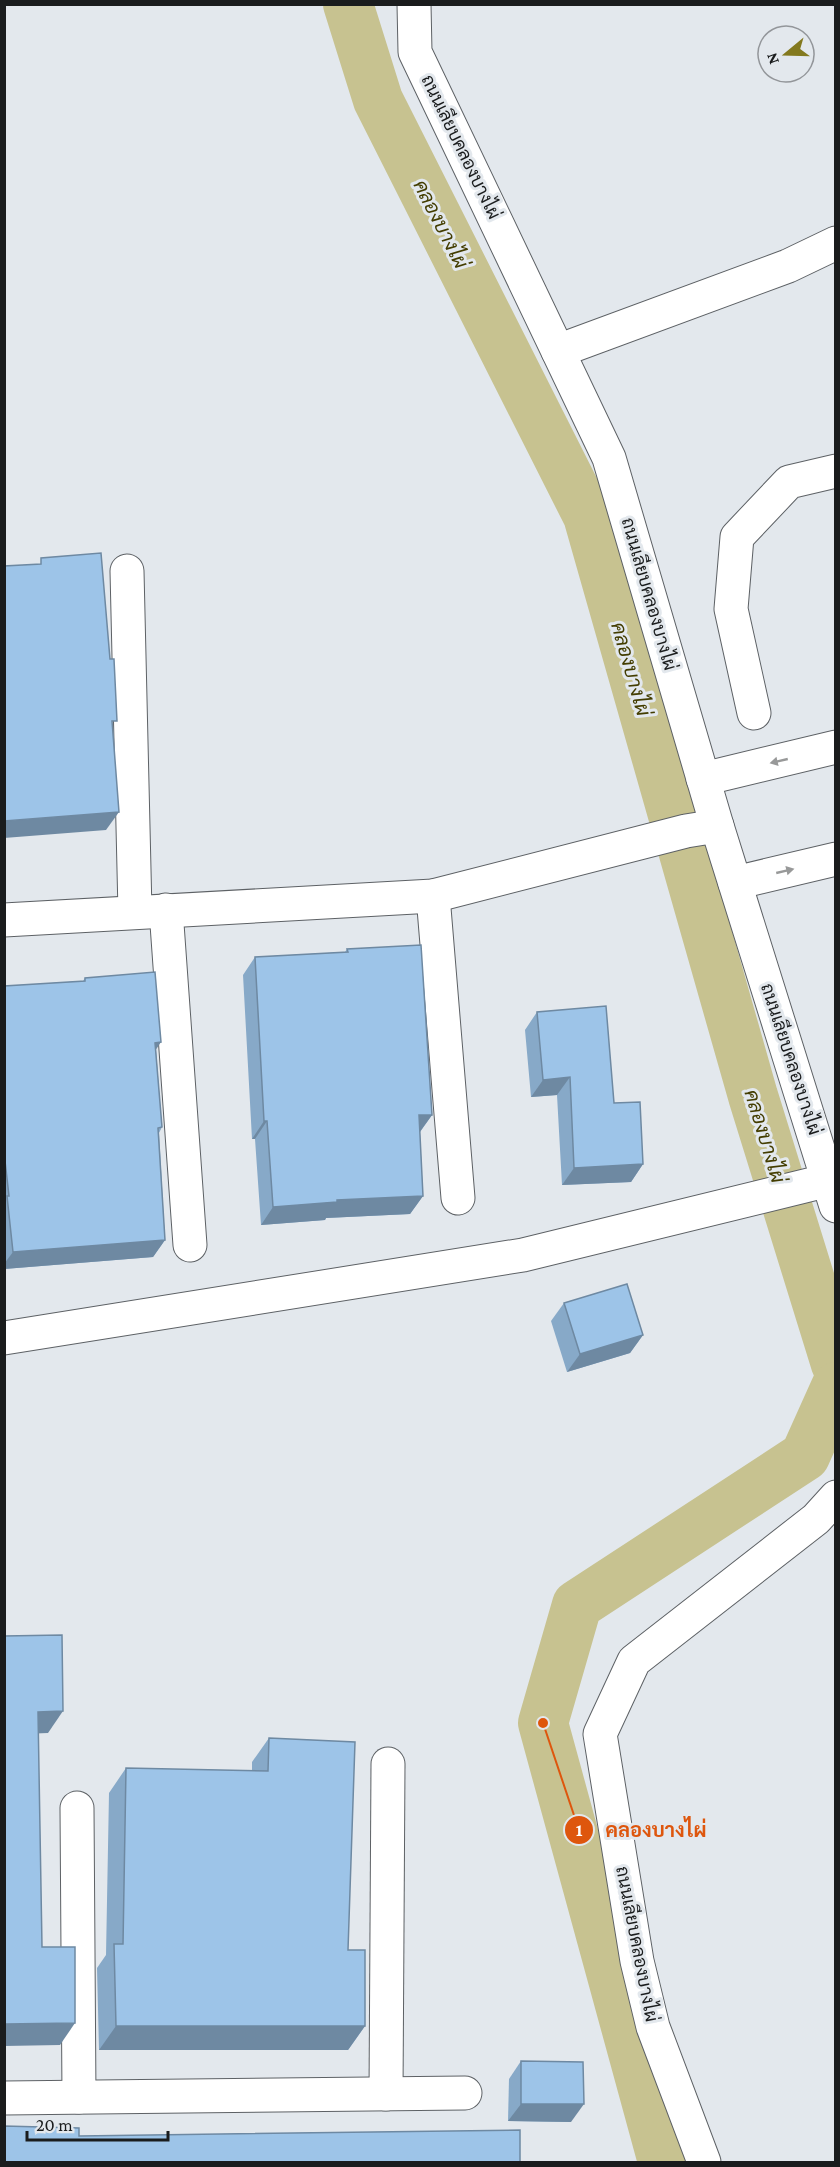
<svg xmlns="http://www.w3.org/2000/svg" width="840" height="2167" font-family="'Crimson Pro',Sarabun,serif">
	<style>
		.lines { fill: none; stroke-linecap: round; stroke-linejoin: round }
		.canal { stroke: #c7c290; stroke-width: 50 }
		.minor-casing { stroke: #5d6165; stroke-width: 35 }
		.tertiary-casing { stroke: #5d6165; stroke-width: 35 }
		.minor { stroke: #fff; stroke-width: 33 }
		.tertiary { stroke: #fff; stroke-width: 33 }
		.wall { fill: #87a9c8 }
		.shaded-wall { fill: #6e89a2 }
		.building { fill: #9dc4e8; stroke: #6e89a2; stroke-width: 1.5 }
		.oneway { fill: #989999 }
		.labels { text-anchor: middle; stroke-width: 6; stroke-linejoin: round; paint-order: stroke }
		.street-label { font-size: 18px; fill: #1a1c1d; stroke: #e3e8ed }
		.water-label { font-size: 20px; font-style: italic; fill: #433d00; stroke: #e3e8ed }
		.leader { fill: none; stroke: #de560d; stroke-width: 2 }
		.callout-dot { fill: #de560d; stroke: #e3e8ed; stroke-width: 2 }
		.mark-label { font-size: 18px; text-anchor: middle; font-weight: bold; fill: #fff }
		.callout-label { font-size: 20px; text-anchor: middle; font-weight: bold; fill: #de560d; stroke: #e3e8ed; stroke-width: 6; stroke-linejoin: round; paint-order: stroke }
	</style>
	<rect width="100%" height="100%" fill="#e3e8ed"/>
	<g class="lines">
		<g class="canal">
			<path d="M 348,4 L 378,100 L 588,516 L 753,1096 L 836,1364"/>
			<path d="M 663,2162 L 543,1723 L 577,1605 L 805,1456 L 836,1387"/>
		</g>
		<g class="minor-casing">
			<g id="minor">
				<path d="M 558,351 L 788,266 L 836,243"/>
				<path d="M 127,571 L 135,912"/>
				<path d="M 754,713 L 731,609 L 737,537 L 789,482 L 836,471"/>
				<path d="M 703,779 L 836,747"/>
				<path d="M 735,883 L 836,859"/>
				<path d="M 433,896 L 458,1198"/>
				<path d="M 166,910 L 190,1245"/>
				<path d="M 4,920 L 433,896 L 686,831 L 717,826"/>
				<path d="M 4,1338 L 523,1255 L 829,1180"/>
				<path d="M 77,1808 L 79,2097"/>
				<path d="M 386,2094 L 388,1764"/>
				<path d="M 4,2098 L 465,2093"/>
			</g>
		</g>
		<g class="tertiary-casing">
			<g id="tertiary">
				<path d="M 414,4 L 415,52 L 609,458 L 717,826 L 836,1206"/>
				<path d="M 704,2162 L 653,2027 L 637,1961 L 600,1734 L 634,1661 L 816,1519 L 836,1497"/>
			</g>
		</g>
		<use href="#minor" class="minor"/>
		<use href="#tertiary" class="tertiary"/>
	</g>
	<g class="wall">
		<path d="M 347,949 L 432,1115 L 420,1132 L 423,1196 L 410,1214 L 326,1218 L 325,1220 L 261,1225 L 255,1139 L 252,1139 L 243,975 L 255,957 L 345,952 Z"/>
		<path d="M 85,978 L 156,1050 L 162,1127 L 159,1133 L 165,1240 L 153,1257 L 4,1269 L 4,986 L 83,981 Z"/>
		<path d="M 537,1012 L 643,1164 L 631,1182 L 562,1185 L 557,1095 L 531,1097 L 525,1030 Z"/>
		<path d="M 564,1303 L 643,1335 L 630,1353 L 567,1372 L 551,1321 Z"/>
		<path d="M 269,1738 L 348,1950 L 365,2026 L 348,2050 L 99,2050 L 97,1968 L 106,1955 L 109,1793 L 126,1768 L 252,1771 L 252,1762 Z"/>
		<path d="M 521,2061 L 571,2122 L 508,2121 L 509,2079 Z"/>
	</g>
	<g class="shaded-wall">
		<path d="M 119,812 L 106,830 L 4,838 L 4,821 Z"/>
		<path d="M 161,1042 L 149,1060 L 155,1043 Z"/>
		<path d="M 570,1077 L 557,1095 L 531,1097 L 543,1080 Z"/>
		<path d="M 419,1115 L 432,1115 L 419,1133 Z"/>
		<path d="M 264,1121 L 267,1121 L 255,1139 L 252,1139 Z"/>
		<path d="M 643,1164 L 631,1182 L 562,1185 L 574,1168 Z"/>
		<path d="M 423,1196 L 410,1214 L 326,1218 L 325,1220 L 261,1225 L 273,1207 L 337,1200 Z"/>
		<path d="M 165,1240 L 153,1257 L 4,1269 L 4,1264 L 13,1252 Z"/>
		<path d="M 643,1335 L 630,1353 L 567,1372 L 580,1354 Z"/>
		<path d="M 63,1711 L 48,1733 L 22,1734 L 38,1712 Z"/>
		<path d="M 75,2023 L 60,2045 L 4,2046 L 4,2024 Z"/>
		<path d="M 116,2026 L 365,2026 L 348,2050 L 99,2050 Z"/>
		<path d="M 521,2104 L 584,2104 L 571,2122 L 508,2121 Z"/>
	</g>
	<g class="building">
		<path d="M 101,553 L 110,659 L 114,659 L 117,721 L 112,721 L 119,812 L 4,821 L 4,566 L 41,564 L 41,558 Z"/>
		<path d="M 421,945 L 432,1115 L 419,1115 L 423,1196 L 337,1200 L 337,1202 L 273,1207 L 267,1121 L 264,1121 L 255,957 L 348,952 L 347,949 Z"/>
		<path d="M 155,972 L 161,1042 L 155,1043 L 162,1127 L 158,1128 L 165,1240 L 13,1252 L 7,1196 L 9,1196 L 4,1152 L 4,986 L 85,981 L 85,978 Z"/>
		<path d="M 606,1006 L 614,1103 L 640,1102 L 643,1164 L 574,1168 L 570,1077 L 543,1080 L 537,1012 Z"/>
		<path d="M 627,1284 L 643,1335 L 580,1354 L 564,1303 Z"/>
		<path d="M 62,1635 L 63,1711 L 38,1712 L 42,1947 L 75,1947 L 75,2023 L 4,2024 L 4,1636 Z"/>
		<path d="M 269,1738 L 355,1742 L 348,1950 L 365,1950 L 365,2026 L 116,2026 L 114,1944 L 123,1944 L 126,1768 L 268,1771 Z"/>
		<path d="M 521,2061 L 583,2062 L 584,2104 L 521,2104 Z"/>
		<path d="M 4,2126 L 79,2128 L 79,2136 L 520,2130 L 520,2163 L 4,2163 Z"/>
	</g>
	<defs><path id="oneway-solid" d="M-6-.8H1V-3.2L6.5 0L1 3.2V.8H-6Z" transform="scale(1.5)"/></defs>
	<g class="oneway">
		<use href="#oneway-solid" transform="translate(779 761) rotate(167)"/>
		<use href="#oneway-solid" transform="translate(785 871) rotate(-13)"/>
	</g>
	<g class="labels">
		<g class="street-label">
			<text transform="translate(461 147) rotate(64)" y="6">ถนนเลียบคลองบางไผ่</text>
			<text transform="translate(649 594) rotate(74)" y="6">ถนนเลียบคลองบางไผ่</text>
			<text transform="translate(791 1059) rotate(72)" y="6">ถนนเลียบคลองบางไผ่</text>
			<text transform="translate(637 1944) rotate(79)" y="6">ถนนเลียบคลองบางไผ่</text>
		</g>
		<g class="water-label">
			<text transform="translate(441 224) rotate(63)" y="7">คลองบางไผ่</text>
			<text transform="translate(631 669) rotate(74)" y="7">คลองบางไผ่</text>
			<text transform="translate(765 1136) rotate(73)" y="7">คลองบางไผ่</text>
		</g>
	</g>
	<path class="leader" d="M543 1723L579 1830"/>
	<g class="callout-dot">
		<circle cx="543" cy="1723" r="6"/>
		<circle cx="579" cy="1830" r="15"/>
	</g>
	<g class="mark-label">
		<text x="579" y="1836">1</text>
	</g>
	<g class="callout-label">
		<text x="656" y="1837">คลองบางไผ่</text>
	</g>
	<rect width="840" height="2167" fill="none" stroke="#1a1c1d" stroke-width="12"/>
	<g transform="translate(786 54) rotate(251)"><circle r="28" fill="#e3e8ed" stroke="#93969a" stroke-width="1.5"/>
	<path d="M0-4.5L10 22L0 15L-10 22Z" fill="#83791e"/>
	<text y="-9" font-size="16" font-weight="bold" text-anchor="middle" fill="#1a1c1d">N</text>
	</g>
	<path d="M27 2131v9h141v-9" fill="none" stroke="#1a1c1d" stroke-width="3"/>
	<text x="36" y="2131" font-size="18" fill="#1a1c1d" stroke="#e3e8ed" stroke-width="4.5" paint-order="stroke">20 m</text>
</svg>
